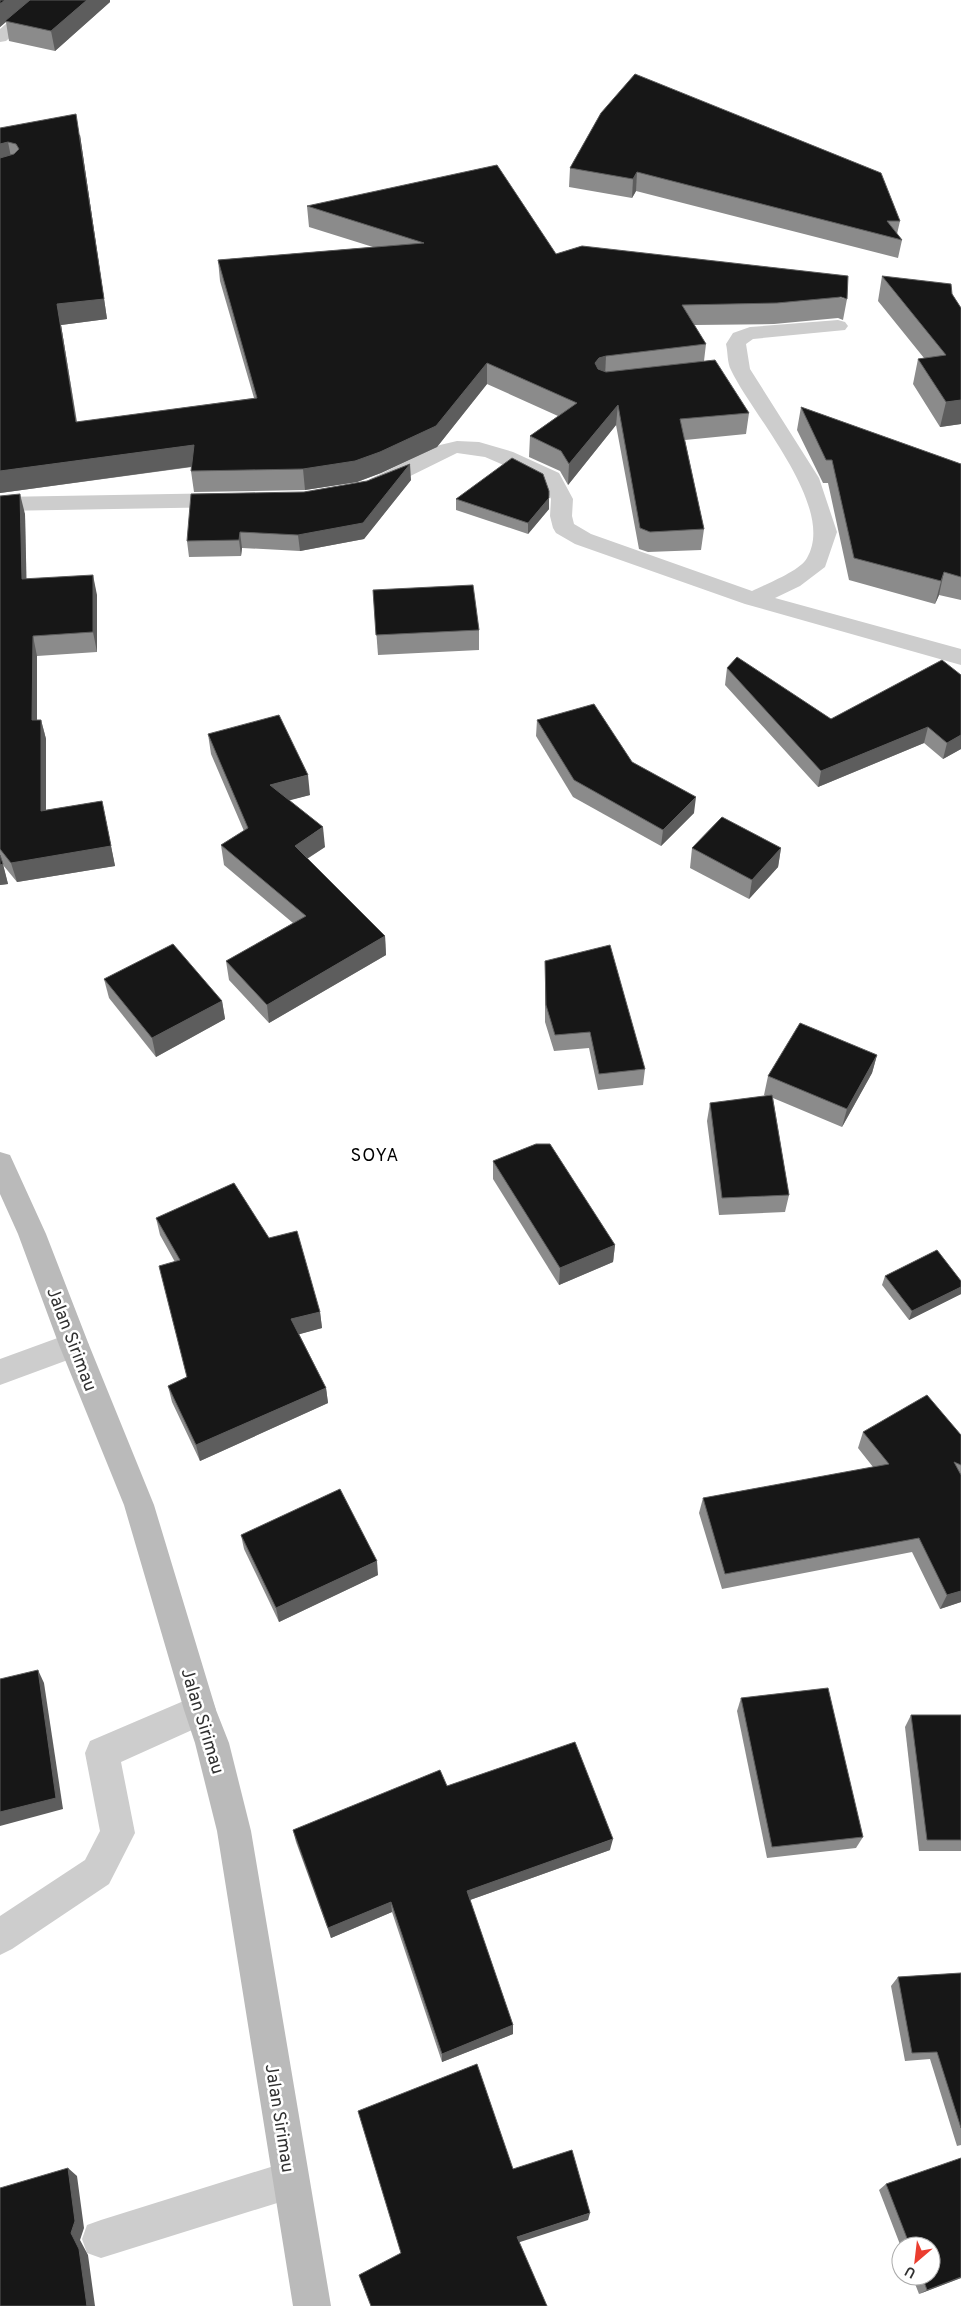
<svg xmlns="http://www.w3.org/2000/svg" width="961" height="2306" font-family="Overpass,sans-serif">
	<style>
		.lines { fill: none; stroke-linecap: round; stroke-linejoin: round }
		.minor { fill: #cdcdcd; fill-rule: evenodd }
		.secondary { fill: #bababa; fill-rule: evenodd }
		.wall { fill: #8b8b8b }
		.shaded-wall { fill: #5d5d5d }
		.building { fill: #171717; stroke: #5d5d5d }
		.labels { text-anchor: middle; stroke-width: 5; stroke-linejoin: round; paint-order: stroke }
		.quarter-label { font-size: 18px; letter-spacing: 1px; fill: #000; stroke: #fff }
		.near-street-label { font-size: 18px; fill: #303030; stroke: #fff }
	</style>
	<rect width="100%" height="100%" fill="#fff"/>
	<g class="lines">
		<g class="minor">
			<path d="M 34,0 L 52,0 L 6,41 L 0,42 L 0,29 Z"/>
			<path d="M 838,320 L 845,322 L 848,326 L 845,330 L 753,339 L 746,344 L 750,369 L 819,478 L 837,532 L 825,567 L 800,586 L 775,598 L 961,649 L 961,665 L 745,604 L 575,544 L 556,533 L 553,528 L 550,516 L 551,499 L 543,482 L 485,457 L 457,453 L 384,489 L 377,491 L 370,489 L 367,484 L 370,479 L 440,445 L 457,441 L 479,442 L 513,452 L 559,473 L 573,499 L 572,516 L 574,524 L 591,534 L 752,591 C 766,584 800,571 807,558 C 837,507 752,415 731,370 C 727,363 728,352 726,344 L 733,333 L 750,327 Z"/>
			<path d="M 228,493 L 235,495 L 239,500 L 235,505 L 228,507 L 0,511 L 0,497 Z"/>
			<path d="M 74,1332 L 84,1336 L 89,1345 L 84,1354 L 0,1385 L 0,1359 Z"/>
			<path d="M 200,1694 L 212,1699 L 216,1710 L 212,1721 L 121,1762 L 135,1833 L 109,1884 L 12,1949 L 0,1955 L 0,1916 L 85,1860 L 100,1831 L 85,1753 L 90,1741 Z"/>
			<path d="M 290,2161 L 303,2167 L 309,2180 L 303,2193 L 290,2199 L 101,2258 L 87,2253 L 82,2239 L 87,2225 L 101,2220 Z"/>
		</g>
		<path class="secondary" d="M 0,1152 L 10,1155 L 46,1234 L 89,1345 L 154,1505 L 216,1710 L 229,1743 L 251,1831 L 331,2306 L 293,2306 L 217,1831 L 195,1743 L 184,1710 L 124,1505 L 59,1345 L 18,1234 L 0,1194 Z"/>
	</g>
	<g class="wall">
		<path d="M 0,0 L 110,0 L 110,2 L 55,51 L 9,41 L 6,22 L 0,27 Z"/>
		<path d="M 601,113 L 900,221 L 897,234 L 902,240 L 898,258 L 636,191 L 632,198 L 569,187 L 570,168 Z"/>
		<path d="M 0,128 L 80,135 L 107,319 L 61,325 L 77,422 L 254,398 L 220,281 L 218,260 L 373,247 L 309,227 L 307,206 L 556,254 L 582,246 L 847,299 L 843,320 L 838,318 L 774,324 L 694,325 L 706,344 L 704,361 L 749,413 L 746,434 L 685,440 L 704,529 L 701,550 L 648,552 L 639,549 L 616,425 L 568,485 L 560,471 L 529,457 L 530,436 L 558,416 L 487,384 L 437,447 L 381,473 L 357,482 L 305,490 L 194,492 L 191,471 L 192,467 L 0,493 Z"/>
		<path d="M 882,276 L 952,294 L 961,308 L 961,424 L 940,427 L 913,384 L 918,359 L 924,358 L 878,301 Z"/>
		<path d="M 801,407 L 961,464 L 961,600 L 939,595 L 935,604 L 849,580 L 828,483 L 823,483 L 797,430 Z"/>
		<path d="M 411,480 L 364,539 L 300,551 L 242,548 L 241,556 L 189,557 L 187,541 L 304,492 Z"/>
		<path d="M 0,496 L 25,514 L 26,579 L 97,595 L 97,652 L 37,656 L 37,720 L 41,720 L 46,739 L 46,810 L 102,801 L 115,866 L 17,882 L 3,865 L 8,884 L 0,885 Z"/>
		<path d="M 549,498 L 549,509 L 528,534 L 456,510 L 456,499 Z"/>
		<path d="M 373,590 L 479,630 L 479,650 L 378,655 Z"/>
		<path d="M 727,668 L 831,719 L 961,675 L 961,749 L 943,759 L 924,743 L 818,787 L 725,685 Z"/>
		<path d="M 537,720 L 632,762 L 694,813 L 661,846 L 573,797 L 536,736 Z"/>
		<path d="M 208,734 L 310,795 L 289,800 L 325,847 L 307,859 L 385,936 L 386,955 L 269,1023 L 229,980 L 226,961 L 293,923 L 224,865 L 221,845 L 244,831 L 211,754 Z"/>
		<path d="M 692,848 L 781,848 L 778,867 L 749,899 L 690,868 Z"/>
		<path d="M 545,961 L 645,1069 L 643,1085 L 598,1090 L 589,1048 L 554,1051 L 545,1022 Z"/>
		<path d="M 104,979 L 222,1001 L 225,1019 L 156,1057 L 109,998 Z"/>
		<path d="M 877,1055 L 872,1073 L 842,1127 L 773,1098 L 789,1195 L 785,1212 L 719,1215 L 707,1121 L 710,1103 L 767,1096 L 764,1095 L 768,1076 Z"/>
		<path d="M 493,1161 L 615,1245 L 613,1262 L 559,1285 L 493,1179 Z"/>
		<path d="M 156,1218 L 269,1238 L 320,1312 L 322,1328 L 299,1334 L 326,1388 L 328,1403 L 200,1461 L 172,1402 L 168,1386 L 187,1377 L 175,1262 L 160,1235 Z"/>
		<path d="M 885,1276 L 961,1281 L 961,1294 L 909,1320 L 882,1285 Z"/>
		<path d="M 863,1432 L 961,1435 L 961,1602 L 940,1609 L 912,1552 L 722,1589 L 699,1513 L 703,1498 L 873,1467 L 858,1448 Z"/>
		<path d="M 241,1535 L 378,1575 L 279,1622 L 244,1549 Z"/>
		<path d="M 741,1698 L 863,1837 L 856,1848 L 767,1858 L 737,1711 Z"/>
		<path d="M 911,1715 L 961,1715 L 961,1851 L 919,1851 L 905,1727 Z"/>
		<path d="M 447,1786 L 610,1850 L 470,1900 L 513,2025 L 513,2034 L 442,2062 L 392,1912 L 331,1938 L 296,1842 L 293,1830 Z"/>
		<path d="M 961,1973 L 961,2145 L 957,2146 L 930,2059 L 905,2061 L 891,1986 L 898,1977 Z"/>
		<path d="M 886,2184 L 961,2278 L 919,2294 L 912,2276 L 931,2276 L 931,2246 L 901,2246 L 901,2247 L 879,2190 Z"/>
	</g>
	<g class="shaded-wall">
		<path d="M 5,0 L 31,0 L 0,27 L 0,4 Z"/>
		<path d="M 87,0 L 110,0 L 110,2 L 55,51 L 51,31 Z"/>
		<path d="M 80,135 L 107,319 L 61,325 L 80,442 L 57,304 Z"/>
		<path d="M 8,142 L 12,162 L 0,165 L 0,144 Z"/>
		<path d="M 637,172 L 636,191 L 632,198 L 633,179 Z"/>
		<path d="M 606,356 L 605,377 L 597,379 L 595,363 L 599,358 Z"/>
		<path d="M 487,363 L 487,384 L 437,447 L 381,473 L 357,482 L 305,490 L 303,469 Z"/>
		<path d="M 961,400 L 961,424 L 940,427 L 946,402 Z"/>
		<path d="M 618,405 L 616,425 L 568,485 L 569,464 Z"/>
		<path d="M 194,445 L 196,466 L 0,493 L 0,471 Z"/>
		<path d="M 410,464 L 411,480 L 364,539 L 300,551 L 298,535 Z"/>
		<path d="M 20,494 L 25,514 L 27,600 L 22,579 Z"/>
		<path d="M 549,498 L 549,509 L 528,534 L 528,523 Z"/>
		<path d="M 240,532 L 242,548 L 241,556 L 239,540 Z"/>
		<path d="M 944,572 L 939,595 L 935,604 L 941,581 Z"/>
		<path d="M 93,575 L 97,595 L 97,652 L 93,632 Z"/>
		<path d="M 33,636 L 37,656 L 37,740 L 32,720 Z"/>
		<path d="M 41,720 L 46,739 L 46,830 L 41,811 Z"/>
		<path d="M 928,727 L 924,743 L 818,787 L 821,771 Z"/>
		<path d="M 961,735 L 961,749 L 943,759 L 947,743 Z"/>
		<path d="M 308,775 L 310,795 L 272,805 L 270,785 Z"/>
		<path d="M 696,797 L 694,813 L 661,846 L 663,830 Z"/>
		<path d="M 102,801 L 115,866 L 17,882 L 11,863 Z"/>
		<path d="M 323,827 L 325,847 L 297,865 L 295,846 Z"/>
		<path d="M 781,848 L 778,867 L 749,899 L 752,880 Z"/>
		<path d="M 3,864 L 8,884 L 0,885 L 0,865 Z"/>
		<path d="M 385,936 L 386,955 L 269,1023 L 267,1005 Z"/>
		<path d="M 222,1001 L 225,1019 L 156,1057 L 152,1038 Z"/>
		<path d="M 877,1055 L 872,1073 L 842,1127 L 847,1109 Z"/>
		<path d="M 615,1245 L 613,1262 L 559,1285 L 560,1268 Z"/>
		<path d="M 961,1287 L 961,1294 L 909,1320 L 912,1311 Z"/>
		<path d="M 320,1312 L 322,1328 L 293,1336 L 291,1319 Z"/>
		<path d="M 326,1388 L 328,1403 L 200,1461 L 196,1445 Z"/>
		<path d="M 377,1561 L 378,1575 L 279,1622 L 276,1608 Z"/>
		<path d="M 961,1591 L 961,1602 L 940,1609 L 947,1595 Z"/>
		<path d="M 38,1670 L 44,1683 L 63,1809 L 0,1826 L 0,1812 Z"/>
		<path d="M 613,1839 L 610,1850 L 467,1901 L 467,1891 Z"/>
		<path d="M 391,1902 L 392,1912 L 331,1938 L 328,1928 Z"/>
		<path d="M 513,2025 L 513,2034 L 442,2062 L 442,2054 Z"/>
		<path d="M 68,2168 L 77,2176 L 84,2228 L 80,2240 L 88,2255 L 95,2306 L 87,2306 L 71,2233 Z"/>
		<path d="M 590,2213 L 588,2220 L 517,2243 L 517,2237 Z"/>
		<path d="M 961,2277 L 961,2278 L 919,2294 L 927,2290 Z"/>
	</g>
	<g class="building">
		<path d="M 0,0 L 5,0 L 0,4 Z"/>
		<path d="M 30,0 L 87,0 L 51,31 L 5,21 Z"/>
		<path d="M 635,74 L 881,173 L 900,221 L 887,221 L 902,240 L 637,172 L 633,179 L 570,168 L 601,113 Z"/>
		<path d="M 76,114 L 104,299 L 57,304 L 76,422 L 257,398 L 218,260 L 424,243 L 307,206 L 497,165 L 556,254 L 582,246 L 848,276 L 847,299 L 841,297 L 777,303 L 682,305 L 706,344 L 606,356 L 599,358 L 595,363 L 598,369 L 606,372 L 715,360 L 749,413 L 680,419 L 704,529 L 650,532 L 640,528 L 618,405 L 569,464 L 561,451 L 530,436 L 577,403 L 487,363 L 436,426 L 380,452 L 355,461 L 303,469 L 191,471 L 194,445 L 0,471 L 0,158 L 14,154 L 19,149 L 16,144 L 8,142 L 0,144 L 0,128 Z"/>
		<path d="M 882,276 L 951,284 L 952,294 L 961,308 L 961,400 L 946,402 L 918,359 L 946,355 Z"/>
		<path d="M 801,407 L 961,464 L 961,577 L 944,572 L 941,581 L 854,558 L 832,460 L 826,460 Z"/>
		<path d="M 512,458 L 543,474 L 549,491 L 549,498 L 528,523 L 456,499 Z"/>
		<path d="M 410,464 L 363,523 L 298,535 L 240,532 L 239,540 L 187,541 L 191,494 L 304,492 L 367,481 Z"/>
		<path d="M 20,494 L 22,579 L 93,575 L 93,632 L 33,636 L 32,720 L 41,720 L 41,811 L 102,801 L 111,846 L 11,863 L 0,849 L 0,496 Z"/>
		<path d="M 473,585 L 479,630 L 376,635 L 373,590 Z"/>
		<path d="M 737,657 L 831,719 L 942,660 L 961,675 L 961,735 L 947,743 L 928,727 L 821,771 L 727,668 Z"/>
		<path d="M 594,704 L 632,762 L 696,797 L 663,830 L 574,780 L 537,720 Z"/>
		<path d="M 279,715 L 308,775 L 270,785 L 323,827 L 295,846 L 385,936 L 267,1005 L 226,961 L 306,916 L 221,845 L 248,828 L 208,734 Z"/>
		<path d="M 722,817 L 781,848 L 752,880 L 692,848 Z"/>
		<path d="M 0,855 L 3,864 L 0,865 Z"/>
		<path d="M 173,944 L 222,1001 L 152,1038 L 104,979 Z"/>
		<path d="M 610,945 L 645,1069 L 599,1074 L 590,1032 L 555,1035 L 546,1005 L 545,961 Z"/>
		<path d="M 800,1023 L 877,1055 L 847,1109 L 768,1076 Z"/>
		<path d="M 772,1095 L 789,1195 L 722,1198 L 710,1103 Z"/>
		<path d="M 536,1144 L 550,1144 L 615,1245 L 560,1268 L 493,1161 Z"/>
		<path d="M 234,1183 L 269,1238 L 297,1231 L 320,1312 L 291,1319 L 326,1388 L 196,1445 L 168,1386 L 187,1377 L 159,1266 L 180,1260 L 156,1218 Z"/>
		<path d="M 937,1250 L 961,1281 L 961,1287 L 912,1311 L 885,1276 Z"/>
		<path d="M 927,1395 L 961,1435 L 961,1465 L 954,1462 L 961,1475 L 961,1591 L 947,1595 L 919,1538 L 725,1574 L 703,1498 L 889,1464 L 863,1432 Z"/>
		<path d="M 340,1489 L 377,1561 L 276,1608 L 241,1535 Z"/>
		<path d="M 38,1670 L 56,1798 L 0,1812 L 0,1679 Z"/>
		<path d="M 828,1688 L 863,1837 L 772,1847 L 741,1698 Z"/>
		<path d="M 911,1715 L 961,1715 L 961,1840 L 927,1840 Z"/>
		<path d="M 575,1742 L 613,1839 L 467,1891 L 513,2025 L 442,2054 L 391,1902 L 328,1928 L 293,1830 L 440,1770 L 447,1786 Z"/>
		<path d="M 961,1973 L 961,2128 L 937,2052 L 912,2053 L 898,1977 Z"/>
		<path d="M 477,2064 L 513,2169 L 572,2150 L 590,2213 L 517,2237 L 547,2306 L 371,2306 L 359,2275 L 401,2253 L 358,2111 Z"/>
		<path d="M 961,2158 L 961,2277 L 927,2290 L 922,2276 L 931,2276 L 931,2246 L 910,2246 L 886,2184 Z"/>
		<path d="M 68,2168 L 75,2221 L 71,2233 L 79,2249 L 87,2306 L 0,2306 L 0,2188 Z"/>
	</g>
	<g class="labels">
		<g class="quarter-label">
			<text x="375" y="1161">SOYA</text>
		</g>
		<g class="near-street-label">
			<text transform="translate(72 1339) rotate(69)" y="6">Jalan Sirimau</text>
			<text transform="translate(203 1721) rotate(73)" y="6">Jalan Sirimau</text>
			<text transform="translate(280 2118) rotate(81)" y="6">Jalan Sirimau</text>
		</g>
	</g>
	<g transform="translate(916 2261) rotate(208)"><circle r="24" fill="#ffffff" stroke="#acacac"/>
	<path d="M0-4L9 19L0 12L-9 19Z" fill="#eb3d2f"/>
	<text y="-8" font-size="14" font-weight="bold" text-anchor="middle" fill="#303030">U</text>
	</g>
</svg>
